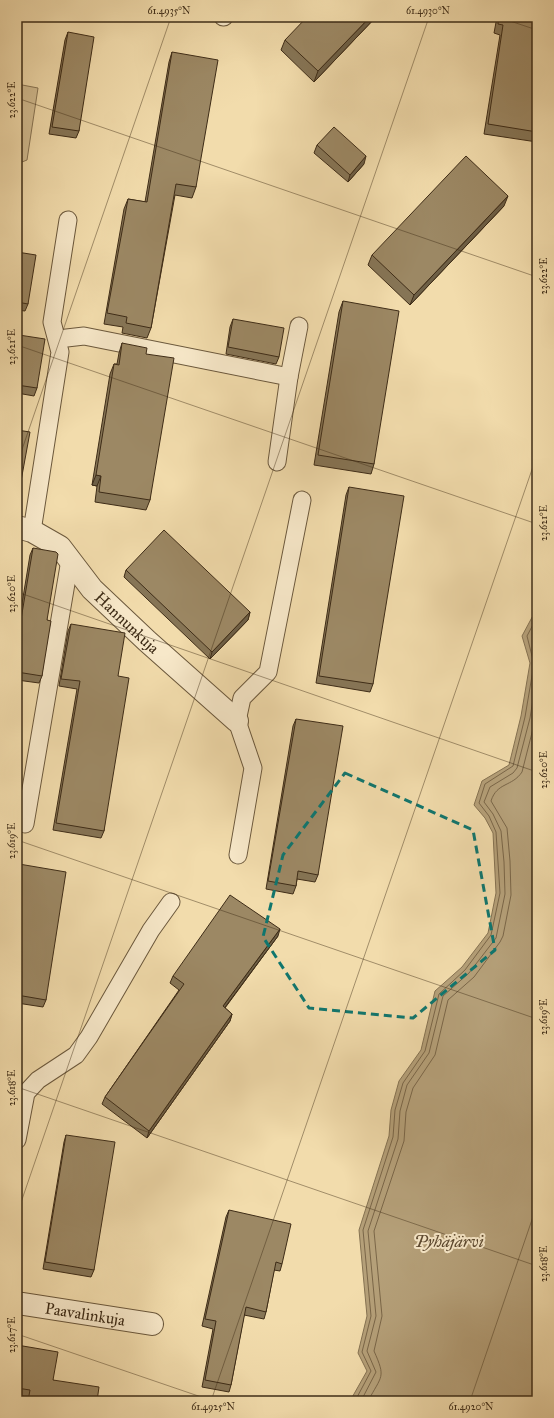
<svg xmlns="http://www.w3.org/2000/svg" width="554" height="1418" font-family="'IM FELL Great Primer',serif">
	<style>
		.green { fill: #d3be93; stroke: #887555 }
		.water { fill: #b5a079; stroke: #857252 }
		.lines { fill: none; stroke-linecap: round; stroke-linejoin: round }
		.shore { stroke: #7a6648; stroke-width: 1 }
		.service-casing { stroke: #6b583c; stroke-width: 19 }
		.minor-casing { stroke: #6b583c; stroke-width: 24 }
		.service { stroke: #f7e8c9; stroke-width: 17 }
		.minor { stroke: #f7e8c9; stroke-width: 22 }
		.wall { fill: #867556; stroke: #3e2c17 }
		.shaded-wall { fill: #6d5f46; stroke: #3e2c17 }
		.building { fill: #9c8864; stroke: #3e2c17 }
		.marked { fill: none; stroke: #0f766e; stroke-width: 3; stroke-dasharray: 8 5; stroke-linejoin: round }
		.ticks { fill: none; stroke: #3e2c17; stroke-width: 1; stroke-opacity: 0.45 }
		.labels { text-anchor: middle; stroke-width: 4; stroke-linejoin: round; paint-order: stroke }
		.street-label { font-size: 16px; fill: #3e2c17; stroke: #f7e8c9 }
		.water-label { font-size: 17px; font-style: italic; fill: #5c4930; stroke: #f7e8c9 }
		.neatline { fill: none; stroke: #3e2c17; stroke-width: 1.5 }
		.ticks-label { font-size: 10px; text-anchor: middle; fill: #3e2c17 }
	</style>
	<rect width="100%" height="100%" fill="#f2dcac"/>
	<filter id="stains"><feTurbulence type="fractalNoise" baseFrequency=".005" numOctaves="4"/><feColorMatrix values="0 0 0 0 .2 0 0 0 0 .09 0 0 0 0 .02 0 0 0 .5 -.17"/></filter>
	<radialGradient id="worn" r=".72"><stop offset=".6" stop-color="#630" stop-opacity="0"/><stop offset="1" stop-color="#630" stop-opacity=".3"/></radialGradient>
	<path class="green" d="M 17,84 L 38,88 L 27,160 L 17,164 Z"/>
	<path class="water" d="M 537,608 L 537,1401 L 350,1401 L 367,1371 L 358,1353 L 367,1316 L 359,1230 L 389,1136 L 391,1110 L 399,1081 L 421,1050 L 435,991 L 462,967 L 488,933 L 496,893 L 493,833 L 485,818 L 474,805 L 482,781 L 509,765 L 521,716 L 530,663 L 522,636 Z"/>
	<g class="lines">
		<g class="shore">
			<path d="M 355,1401 L 371,1371 L 362,1352 L 371,1316 L 363,1230 L 393,1137 L 395,1110 L 403,1083 L 425,1051 L 439,994 L 465,970 L 491,935 L 500,893 L 496,832 L 489,816 L 479,803 L 485,784 L 513,766 L 525,717 L 534,664 L 527,636 L 537,617"/>
			<path d="M 361,1401 L 376,1372 L 367,1351 L 376,1316 L 368,1231 L 398,1139 L 400,1111 L 407,1085 L 429,1053 L 443,996 L 469,973 L 496,938 L 505,894 L 504,862 L 501,831 L 493,814 L 484,802 L 490,787 L 513,773 L 517,768 L 530,718 L 537,675"/>
			<path d="M 368,1401 C 382,1375 386,1378 374,1351 L 382,1316 L 374,1231 L 404,1141 L 406,1112 L 413,1088 L 435,1055 L 448,1000 L 474,977 L 500,942 L 503,936 L 511,895 L 510,861 L 507,828 L 491,801 C 497,782 512,787 522,772 L 537,713"/>
		</g>
		<g class="service-casing">
			<g id="service">
				<path d="M 223,17 L 224,17"/>
				<path d="M 58,339 L 84,336 L 289,377"/>
				<path d="M 277,462 L 289,377 L 299,326"/>
				<path d="M 32,531 L 60,352 L 52,322 L 68,220"/>
				<path d="M 25,824 L 70,560"/>
				<path d="M 238,855 L 253,768 L 237,721 L 242,698 L 268,672 L 302,500"/>
				<path d="M 17,1140 L 26,1093 L 38,1080 L 76,1055 L 89,1037 L 151,930 L 171,902"/>
			</g>
		</g>
		<g class="minor-casing">
			<g id="minor">
				<path id="s1" d="M 17,527 L 32,531 L 60,547 L 92,589 L 147,641 L 237,721"/>
				<path id="s2" d="M 17,1303 L 152,1324"/>
			</g>
		</g>
		<use href="#service" class="service"/>
		<use href="#minor" class="minor"/>
	</g>
	<g class="wall">
		<path d="M 376,17 L 314,82 L 281,50 L 285,40 Z"/>
		<path d="M 497,17 L 537,17 L 537,142 L 484,134 L 500,35 L 494,33 Z"/>
		<path d="M 68,32 L 79,131 L 76,138 L 49,134 L 65,40 Z"/>
		<path d="M 172,52 L 196,187 L 192,198 L 175,195 L 151,328 L 147,338 L 122,333 L 123,327 L 104,324 L 124,209 L 128,199 L 145,202 L 169,62 Z"/>
		<path d="M 317,145 L 364,164 L 348,182 L 314,153 Z"/>
		<path d="M 504,206 L 410,305 L 368,265 L 372,255 Z"/>
		<path d="M 17,252 L 28,304 L 25,311 L 17,310 Z"/>
		<path d="M 343,301 L 374,464 L 371,474 L 314,465 L 339,312 Z"/>
		<path d="M 233,319 L 279,357 L 276,364 L 226,354 L 230,327 Z"/>
		<path d="M 19,335 L 37,388 L 34,396 L 17,393 L 17,341 Z"/>
		<path d="M 122,343 L 146,354 L 150,500 L 146,510 L 95,502 L 97,486 L 92,485 L 110,374 L 114,364 L 117,364 L 119,353 Z"/>
		<path d="M 17,430 L 21,481 L 18,488 L 17,488 Z"/>
		<path d="M 349,487 L 373,684 L 370,692 L 316,683 L 346,495 Z"/>
		<path d="M 33,548 L 47,620 L 42,676 L 39,683 L 17,680 L 17,634 L 30,555 Z"/>
		<path d="M 126,570 L 250,612 L 248,620 L 210,659 L 124,577 Z"/>
		<path d="M 71,624 L 118,676 L 104,831 L 101,838 L 53,830 L 77,689 L 59,686 L 68,631 Z"/>
		<path d="M 296,719 L 318,875 L 315,882 L 297,879 L 296,886 L 293,894 L 266,889 L 293,726 Z"/>
		<path d="M 19,864 L 46,1000 L 43,1007 L 17,1003 L 17,871 Z"/>
		<path d="M 278,936 L 225,1008 L 232,1014 L 230,1021 L 147,1138 L 102,1104 L 105,1097 L 179,990 L 170,983 L 173,976 Z"/>
		<path d="M 66,1135 L 94,1270 L 91,1277 L 43,1269 L 64,1142 Z"/>
		<path d="M 229,1210 L 282,1264 L 280,1271 L 274,1270 L 266,1312 L 264,1319 L 244,1315 L 231,1385 L 229,1392 L 202,1387 L 213,1329 L 202,1326 L 226,1217 Z"/>
		<path d="M 17,1345 L 53,1380 L 97,1401 L 27,1401 L 27,1397 L 17,1395 Z"/>
	</g>
	<g class="shaded-wall">
		<path d="M 370,17 L 376,17 L 314,82 L 318,71 Z"/>
		<path d="M 366,156 L 364,164 L 348,182 L 350,175 Z"/>
		<path d="M 508,196 L 504,206 L 410,305 L 414,295 Z"/>
		<path d="M 96,475 L 101,476 L 97,486 L 92,485 Z"/>
		<path d="M 250,612 L 248,620 L 210,659 L 212,652 Z"/>
		<path d="M 280,929 L 278,936 L 220,1014 L 223,1006 Z"/>
		<path d="M 232,1014 L 230,1021 L 147,1138 L 149,1131 Z"/>
	</g>
	<g class="building">
		<path d="M 307,17 L 370,17 L 318,71 L 285,40 Z"/>
		<path d="M 499,17 L 537,17 L 537,132 L 488,124 L 503,25 L 498,24 Z"/>
		<path d="M 68,32 L 94,37 L 79,131 L 52,127 Z"/>
		<path d="M 172,52 L 218,60 L 196,187 L 176,184 L 151,328 L 126,323 L 127,317 L 107,313 L 128,199 L 147,202 Z"/>
		<path d="M 334,127 L 366,156 L 350,175 L 317,145 Z"/>
		<path d="M 466,156 L 508,196 L 414,295 L 372,255 Z"/>
		<path d="M 17,252 L 36,255 L 28,304 L 17,302 Z"/>
		<path d="M 343,301 L 399,311 L 374,464 L 318,455 Z"/>
		<path d="M 233,319 L 284,328 L 279,357 L 228,347 Z"/>
		<path d="M 19,335 L 45,339 L 37,388 L 17,385 L 17,348 Z"/>
		<path d="M 122,343 L 147,348 L 146,354 L 174,358 L 150,500 L 99,492 L 101,476 L 96,475 L 114,364 L 119,365 Z"/>
		<path d="M 17,430 L 30,432 L 21,481 L 17,480 Z"/>
		<path d="M 349,487 L 404,496 L 373,684 L 319,676 Z"/>
		<path d="M 164,530 L 250,612 L 212,652 L 126,570 Z"/>
		<path d="M 33,548 L 56,552 L 58,554 L 47,620 L 51,621 L 42,676 L 17,672 L 17,643 Z"/>
		<path d="M 71,624 L 125,633 L 118,676 L 129,678 L 104,831 L 56,823 L 80,681 L 61,679 Z"/>
		<path d="M 296,719 L 343,726 L 318,875 L 298,871 L 296,886 L 268,881 Z"/>
		<path d="M 19,864 L 66,872 L 46,1000 L 17,995 L 17,879 Z"/>
		<path d="M 230,895 L 280,929 L 223,1006 L 232,1014 L 149,1131 L 105,1097 L 184,984 L 173,976 Z"/>
		<path d="M 66,1135 L 115,1142 L 94,1270 L 45,1262 Z"/>
		<path d="M 229,1210 L 291,1224 L 282,1264 L 276,1262 L 266,1312 L 246,1307 L 231,1385 L 205,1380 L 216,1321 L 205,1319 Z"/>
		<path d="M 17,1345 L 58,1352 L 53,1380 L 99,1387 L 97,1401 L 28,1401 L 30,1390 L 17,1388 Z"/>
	</g>
	<path class="marked" d="M 345,773 L 473,830 L 495,950 L 413,1018 L 309,1008 L 263,937 L 283,855 Z"/>
	<path class="ticks" d="M 498,17 L 537,30M 17,98 L 537,277M 17,345 L 537,524M 17,464 L 171,17M 17,592 L 537,772M 17,840 L 537,1019M 17,1087 L 537,1266M 17,1214 L 429,17M 17,1334 L 213,1401M 211,1401 L 537,455M 470,1401 L 537,1205"/>
	<g class="labels">
		<g class="street-label">
			<text dy="6" stroke="none"><textPath href="#s1" startOffset="149">Hannunkuja</textPath></text>
			<text dy="6" stroke="none"><textPath href="#s2" startOffset="69">Paavalinkuja</textPath></text>
		</g>
		<g class="water-label">
			<text x="449" y="1247">Pyhäjärvi</text>
		</g>
	</g>
	<rect width="554" height="1418" fill="none" stroke="#f2dcac" stroke-width="44"/>
	<rect x="22" y="22" width="510" height="1374" class="neatline"/>
	<g class="ticks-label">
		<text x="169" y="14">61.4935°N</text>
		<text x="428" y="14">61.4930°N</text>
		<text transform="translate(11 100) rotate(-90)" y="4">23.622°E</text>
		<text transform="translate(543 276) rotate(-90)" y="4">23.622°E</text>
		<text transform="translate(11 347) rotate(-90)" y="4">23.621°E</text>
		<text transform="translate(543 523) rotate(-90)" y="4">23.621°E</text>
		<text transform="translate(11 594) rotate(-90)" y="4">23.620°E</text>
		<text transform="translate(543 770) rotate(-90)" y="4">23.620°E</text>
		<text transform="translate(11 841) rotate(-90)" y="4">23.619°E</text>
		<text transform="translate(543 1017) rotate(-90)" y="4">23.619°E</text>
		<text transform="translate(11 1088) rotate(-90)" y="4">23.618°E</text>
		<text transform="translate(543 1264) rotate(-90)" y="4">23.618°E</text>
		<text transform="translate(11 1335) rotate(-90)" y="4">23.617°E</text>
		<text x="213" y="1410">61.4925°N</text>
		<text x="471" y="1410">61.4920°N</text>
	</g>
	<rect width="100%" height="100%" filter="url(#stains)"/>
	<rect width="100%" height="100%" fill="url(#worn)"/>
</svg>
